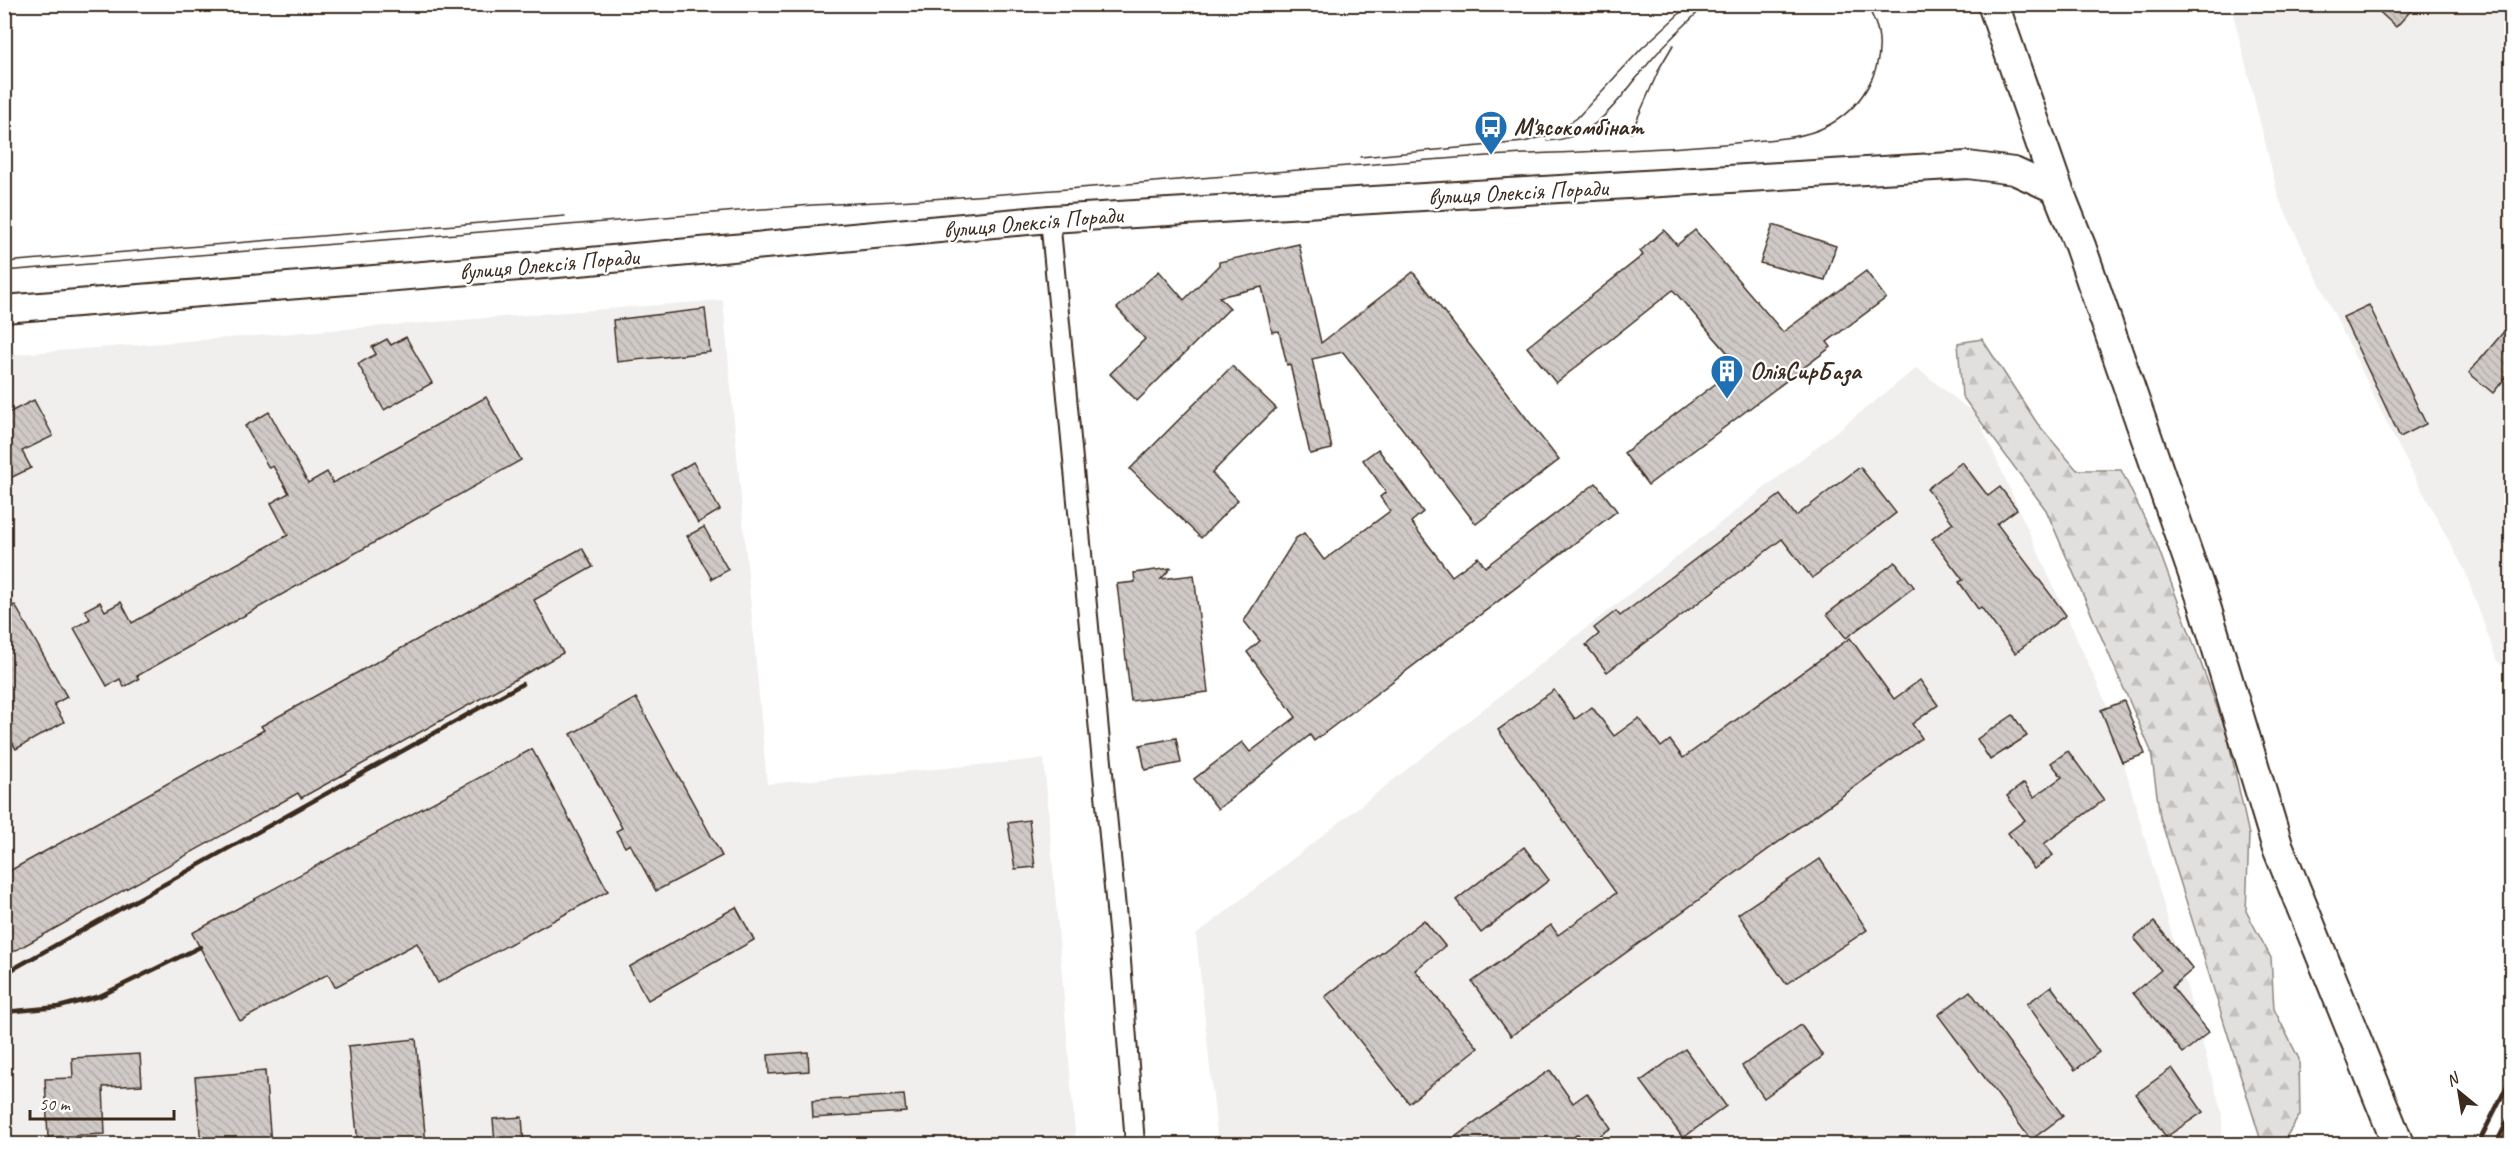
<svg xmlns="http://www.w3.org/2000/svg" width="2516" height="1149" font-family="Caveat,sans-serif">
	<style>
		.built { fill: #f1efee }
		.forest { fill: url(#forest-firs); stroke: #8e857e; stroke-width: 1.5 }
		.building { fill: url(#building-back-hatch); stroke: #3b2a1e; stroke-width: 1.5 }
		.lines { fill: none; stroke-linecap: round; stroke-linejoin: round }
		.minor-casing { stroke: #3b2a1e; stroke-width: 22 }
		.secondary-casing { stroke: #3b2a1e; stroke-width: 30 }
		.trunk-casing { stroke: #3b2a1e; stroke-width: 34 }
		.minor { stroke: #fff; stroke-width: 18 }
		.secondary { stroke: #fff; stroke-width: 26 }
		.trunk { stroke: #fff; stroke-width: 30 }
		.tram { stroke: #3b2a1e; stroke-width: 1.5 }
		.rail { stroke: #3b2a1e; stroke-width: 4.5 }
		.labels { text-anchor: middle; stroke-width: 4.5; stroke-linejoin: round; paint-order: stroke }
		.poi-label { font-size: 24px; font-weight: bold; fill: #3b2a1e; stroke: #fff; text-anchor: start }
		.street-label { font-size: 24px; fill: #3b2a1e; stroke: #fff }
	</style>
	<defs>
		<pattern id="forest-firs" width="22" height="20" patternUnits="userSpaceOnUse" patternTransform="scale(1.5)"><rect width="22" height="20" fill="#e2e0de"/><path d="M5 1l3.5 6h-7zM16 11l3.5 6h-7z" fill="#c3c0be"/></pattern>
		<pattern id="building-back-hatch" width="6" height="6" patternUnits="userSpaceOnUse" patternTransform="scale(1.5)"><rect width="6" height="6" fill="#cfcac7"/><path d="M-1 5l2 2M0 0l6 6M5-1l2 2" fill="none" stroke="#b3aeaa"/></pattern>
	</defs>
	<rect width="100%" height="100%" fill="#fff"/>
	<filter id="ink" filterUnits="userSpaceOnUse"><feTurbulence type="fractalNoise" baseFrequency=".0167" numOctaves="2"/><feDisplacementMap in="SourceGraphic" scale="12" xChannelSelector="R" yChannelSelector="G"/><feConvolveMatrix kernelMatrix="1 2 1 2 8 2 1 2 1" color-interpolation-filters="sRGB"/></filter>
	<g filter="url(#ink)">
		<g class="built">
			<path d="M 2231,5 L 2511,5 L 2511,674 L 2497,661 L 2465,571 L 2393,436 L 2279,199 Z"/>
			<path d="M 723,300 L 767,784 L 1044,759 L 1076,1144 L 5,1144 L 5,355 Z"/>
			<path d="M 1917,368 L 1977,416 L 2109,710 L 2222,1113 L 2222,1144 L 1218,1144 L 1196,935 Z"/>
		</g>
		<path class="forest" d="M 1982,339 L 2037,423 L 2077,470 L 2121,470 L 2156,542 L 2227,734 L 2249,835 L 2246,911 L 2271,958 L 2274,1009 L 2299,1059 L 2300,1115 L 2286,1137 L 2262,1144 L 2160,817 L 2151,751 L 2046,510 L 1962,396 L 1958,343 Z"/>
		<g class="building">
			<path d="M 2371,4 L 2417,4 L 2396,27 Z"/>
			<path d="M 1773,225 L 1836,246 L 1825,280 L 1760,263 Z"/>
			<path d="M 1664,230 L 1677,245 L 1695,230 L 1783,332 L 1866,271 L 1886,298 L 1827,342 L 1831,347 L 1648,485 L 1624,453 L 1739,366 L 1673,290 L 1556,383 L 1527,347 L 1643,255 L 1640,251 Z"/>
			<path d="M 1299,244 L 1321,343 L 1413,272 L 1559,460 L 1476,524 L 1343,352 L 1312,359 L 1332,449 L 1310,454 L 1290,364 L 1287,365 L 1279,331 L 1272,332 L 1262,287 L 1219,297 L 1230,308 L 1137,401 L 1110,374 L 1145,339 L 1117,308 L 1159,271 L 1184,300 L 1219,265 L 1219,262 Z"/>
			<path d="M 2369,305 L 2426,424 L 2400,437 L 2343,317 Z"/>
			<path d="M 705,309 L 710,352 L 617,362 L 613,320 Z"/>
			<path d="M 2511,323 L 2511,371 L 2493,393 L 2469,373 Z"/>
			<path d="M 406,337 L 432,383 L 384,410 L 358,364 L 376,354 L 372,347 L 387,339 L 391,345 Z"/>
			<path d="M 1232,366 L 1276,408 L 1212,473 L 1238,500 L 1201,538 L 1130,469 Z"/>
			<path d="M 486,397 L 521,460 L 137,676 L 139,679 L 124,687 L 120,679 L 107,686 L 74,628 L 90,619 L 85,610 L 100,602 L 105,611 L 121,602 L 132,623 L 288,535 L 271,503 L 289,493 L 273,466 L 269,468 L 245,426 L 269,412 L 308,483 L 327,472 L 333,483 Z"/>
			<path d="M 34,400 L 53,436 L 22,451 L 31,468 L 4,481 L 4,415 Z"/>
			<path d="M 1378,449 L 1423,512 L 1411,522 L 1452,576 L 1478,557 L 1485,567 L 1596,483 L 1617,511 L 1314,741 L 1310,735 L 1218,809 L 1194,779 L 1242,742 L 1250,752 L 1296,717 L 1247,652 L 1260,641 L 1244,621 L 1296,538 L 1304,533 L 1324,560 L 1390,511 L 1380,497 L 1386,492 L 1363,460 Z"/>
			<path d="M 693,462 L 720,510 L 698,523 L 671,475 Z"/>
			<path d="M 1962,462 L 1988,496 L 2000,487 L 2017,509 L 1997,524 L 2066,615 L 2015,653 L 1981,607 L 1978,609 L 1959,582 L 1963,580 L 1932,539 L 1953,523 L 1927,489 Z"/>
			<path d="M 1860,467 L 1896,513 L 1812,578 L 1782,539 L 1607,672 L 1586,645 L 1599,634 L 1594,628 L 1616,611 L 1620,616 L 1780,495 L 1796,516 Z"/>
			<path d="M 704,527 L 728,570 L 712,579 L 687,536 Z"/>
			<path d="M 582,548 L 593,567 L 534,600 L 563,653 L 301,798 L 298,793 L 11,953 L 4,941 L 4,874 L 264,730 L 261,726 Z"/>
			<path d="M 1895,562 L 1914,587 L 1846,638 L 1827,614 Z"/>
			<path d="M 1171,568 L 1161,579 L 1194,575 L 1208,692 L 1131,701 L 1117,584 L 1135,582 L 1134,573 Z"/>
			<path d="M 15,605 L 67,697 L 54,704 L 64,722 L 16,749 L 4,729 L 4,610 Z"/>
			<path d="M 1850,638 L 1894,699 L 1920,680 L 1938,705 L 1912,724 L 1922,738 L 1511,1036 L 1472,982 L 1551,925 L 1558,935 L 1616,893 L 1498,730 L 1554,690 L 1575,719 L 1592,707 L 1614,736 L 1639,718 L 1661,747 L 1670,740 L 1683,758 Z"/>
			<path d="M 636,698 L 722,856 L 656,891 L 630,844 L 625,847 L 616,831 L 622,828 L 571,734 Z"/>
			<path d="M 2124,701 L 2145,754 L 2122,762 L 2101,710 Z"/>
			<path d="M 2013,715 L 2027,736 L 1990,760 L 1977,739 Z"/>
			<path d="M 1176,738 L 1181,763 L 1145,770 L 1140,745 Z"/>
			<path d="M 532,749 L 608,891 L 438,983 L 417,943 L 335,987 L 328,974 L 240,1021 L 192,933 Z"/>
			<path d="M 2068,751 L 2104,800 L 2044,844 L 2053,855 L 2034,869 L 2008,833 L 2025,820 L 2007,796 L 2024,783 L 2034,797 L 2062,777 L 2051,763 Z"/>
			<path d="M 1029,820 L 1035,867 L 1015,869 L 1008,823 Z"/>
			<path d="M 1524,847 L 1549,880 L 1481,933 L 1456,900 Z"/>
			<path d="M 1820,859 L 1867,930 L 1786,984 L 1738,914 Z"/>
			<path d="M 736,907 L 754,940 L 648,1000 L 629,967 Z"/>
			<path d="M 1424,920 L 1445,946 L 1415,970 L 1478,1048 L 1409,1103 L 1325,997 Z"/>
			<path d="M 2154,922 L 2193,969 L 2172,987 L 2209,1032 L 2183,1053 L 2133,993 L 2161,970 L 2134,938 Z"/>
			<path d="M 2051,986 L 2099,1052 L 2075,1070 L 2027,1004 Z"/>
			<path d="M 1970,991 L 2063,1116 L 2031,1140 L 1938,1015 Z"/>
			<path d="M 1801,1025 L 1823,1056 L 1764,1098 L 1742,1066 Z"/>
			<path d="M 416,1039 L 426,1144 L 358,1144 L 348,1046 Z"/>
			<path d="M 1685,1049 L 1726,1106 L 1683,1138 L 1641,1081 Z"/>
			<path d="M 808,1052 L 809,1071 L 769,1074 L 768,1055 Z"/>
			<path d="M 140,1054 L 142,1085 L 103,1087 L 105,1134 L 48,1137 L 45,1079 L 73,1078 L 72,1058 Z"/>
			<path d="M 2172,1068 L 2203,1112 L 2166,1137 L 2136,1094 Z"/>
			<path d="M 1550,1070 L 1573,1103 L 1587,1093 L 1611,1128 L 1587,1144 L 1585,1144 L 1578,1134 L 1563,1144 L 1445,1144 Z"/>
			<path d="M 265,1071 L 271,1144 L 201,1144 L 195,1077 Z"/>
			<path d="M 904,1095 L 906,1112 L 813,1118 L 812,1101 Z"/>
			<path d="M 522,1117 L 524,1144 L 495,1144 L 493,1119 Z"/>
		</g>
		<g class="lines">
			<g class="minor-casing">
				<path id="minor" d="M 1050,219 L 1121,961 L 1135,1144"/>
			</g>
			<g class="secondary-casing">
				<path id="secondary" d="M 4,309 L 557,264 L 1050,219 L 1968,165 L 2014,171 L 2058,191"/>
			</g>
			<g class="trunk-casing">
				<path id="trunk" d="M 1993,4 L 2058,191 L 2080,246 L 2204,603 L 2277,845 L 2398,1144"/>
			</g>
			<use href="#minor" class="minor"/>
			<use href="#secondary" class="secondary"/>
			<use href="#trunk" class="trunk"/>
			<g class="tram">
				<path d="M 1631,133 L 1660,67 L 1673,45"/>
				<path d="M 1547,141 C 1600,139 1622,93 1653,58 C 1669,39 1689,22 1706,4"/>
				<path d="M 1360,157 L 1524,142 L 1556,133 L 1577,118 L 1642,48 L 1690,4"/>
				<path d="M 4,262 L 565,216"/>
				<path d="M 4,271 L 812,205 C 1037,196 1262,170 1488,156 C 1574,151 1660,151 1745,142 C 1771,139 1801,139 1825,127 C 1860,110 1885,71 1878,32 C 1876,23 1871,13 1867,4"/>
			</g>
			<g class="rail">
				<path d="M 4,600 L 10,597"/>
				<path d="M 4,974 L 522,684"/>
				<path d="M 4,1012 L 59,1007 L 100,996 L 200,947"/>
				<path d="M 2478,1144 L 2512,1076"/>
				<path d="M 2496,1144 L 2512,1112"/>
			</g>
		</g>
	</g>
	<defs>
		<g id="bus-pin" transform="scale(1.725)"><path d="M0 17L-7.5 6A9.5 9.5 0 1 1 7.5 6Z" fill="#1f6fb2" stroke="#fff"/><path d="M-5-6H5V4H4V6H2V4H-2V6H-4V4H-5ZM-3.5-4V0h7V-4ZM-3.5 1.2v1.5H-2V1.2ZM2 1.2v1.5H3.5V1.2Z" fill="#fff"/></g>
		<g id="building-pin" transform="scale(1.725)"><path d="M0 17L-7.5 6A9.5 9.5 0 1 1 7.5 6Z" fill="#1f6fb2" stroke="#fff"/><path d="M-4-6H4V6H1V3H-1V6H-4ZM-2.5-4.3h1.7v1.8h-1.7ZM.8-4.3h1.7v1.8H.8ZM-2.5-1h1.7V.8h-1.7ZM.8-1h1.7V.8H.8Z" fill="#fff"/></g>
	</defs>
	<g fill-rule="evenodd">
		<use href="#bus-pin" x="1491" y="127"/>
		<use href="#building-pin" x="1727" y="371"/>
	</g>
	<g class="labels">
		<g class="poi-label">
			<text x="1514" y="135">М'ясокомбінат</text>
			<text x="1750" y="379">ОліяСирБаза</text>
		</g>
		<g class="street-label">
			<text transform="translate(1518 192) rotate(-3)" y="8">вулиця Олексія Поради</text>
			<text transform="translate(1033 222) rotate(-5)" y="8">вулиця Олексія Поради</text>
			<text transform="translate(549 264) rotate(-5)" y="8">вулиця Олексія Поради</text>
		</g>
	</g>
	<rect width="2516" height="1149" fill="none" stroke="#fff" stroke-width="24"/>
	<rect x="12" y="12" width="2492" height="1125" fill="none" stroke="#3b2a1e" stroke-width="2" filter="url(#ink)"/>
	<g transform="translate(2459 1092) rotate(330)" stroke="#ffffff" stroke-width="4.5" paint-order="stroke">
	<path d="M0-4.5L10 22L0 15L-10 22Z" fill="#3b2a1e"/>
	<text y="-9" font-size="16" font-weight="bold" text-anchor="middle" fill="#3b2a1e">N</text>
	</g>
	<path d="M30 1110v9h144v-9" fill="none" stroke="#3b2a1e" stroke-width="3"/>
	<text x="39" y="1110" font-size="18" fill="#3b2a1e" stroke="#ffffff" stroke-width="4.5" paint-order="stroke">50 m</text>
</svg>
